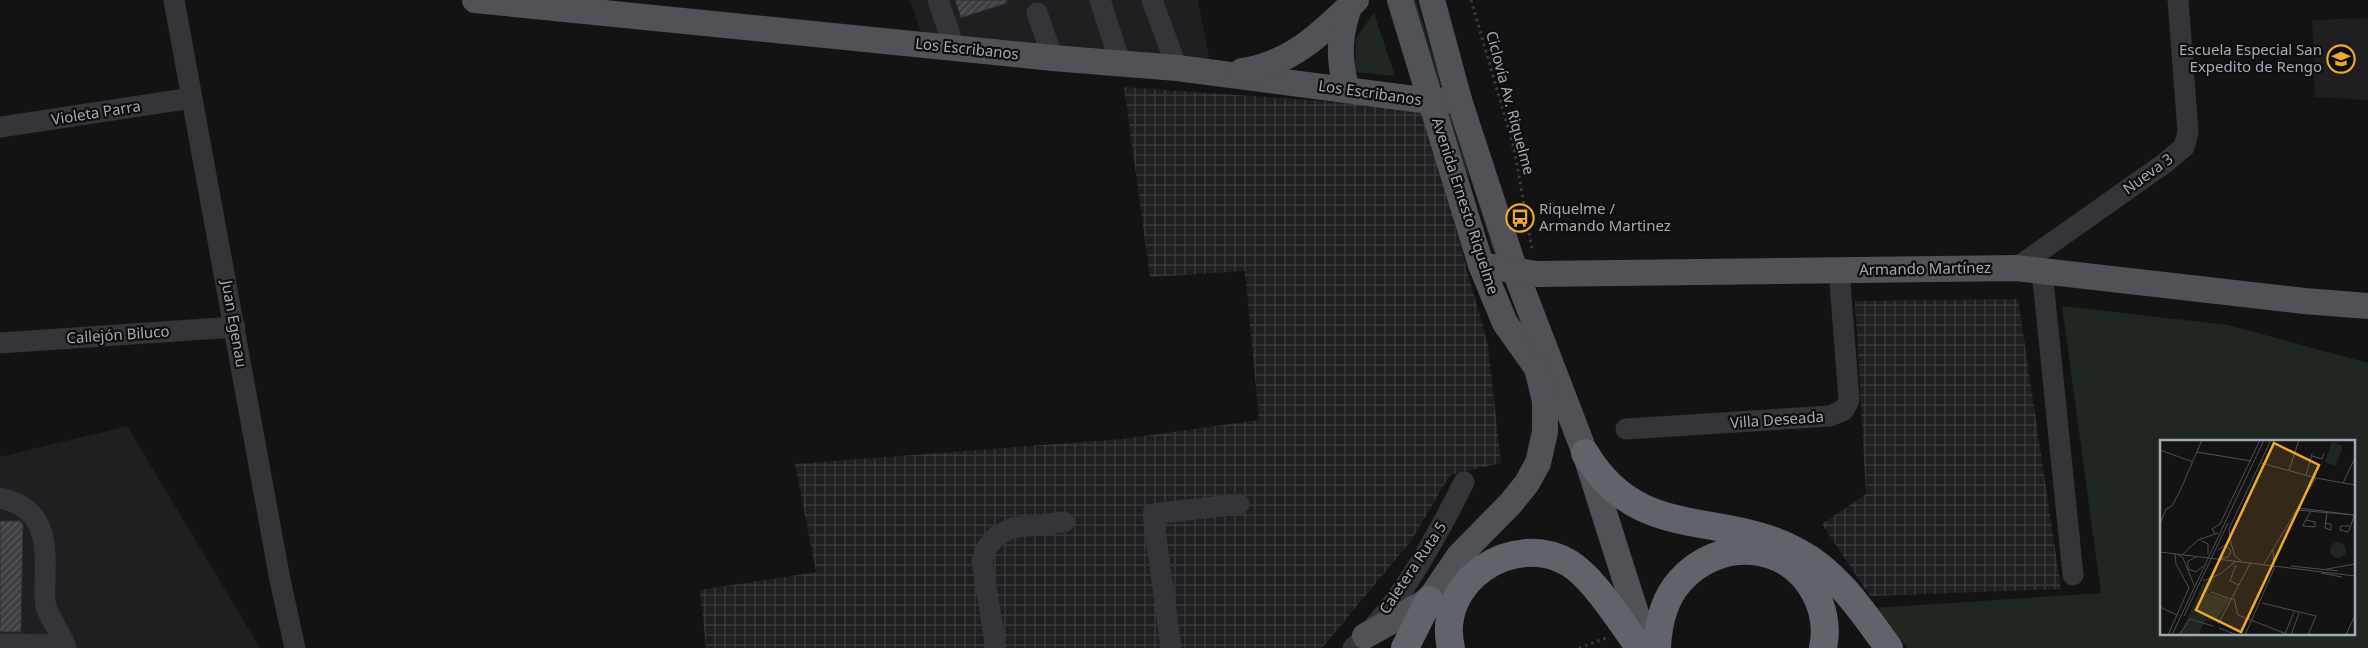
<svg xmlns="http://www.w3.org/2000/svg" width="2368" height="648" font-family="'Noto Sans',sans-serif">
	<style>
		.built { fill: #1f1f21 }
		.industrial { fill: url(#industrial-grid) }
		.grass { fill: #1f2720; fill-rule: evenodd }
		.building { fill: url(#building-hatch); stroke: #2d2d30 }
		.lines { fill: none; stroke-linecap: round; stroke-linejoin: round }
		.path { stroke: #3a3c40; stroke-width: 3; stroke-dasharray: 2.5 4; stroke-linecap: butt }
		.minor { stroke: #343539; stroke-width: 21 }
		.major { stroke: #505258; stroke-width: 26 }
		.highway { stroke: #60636a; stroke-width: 28 }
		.labels { text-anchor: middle; stroke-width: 4.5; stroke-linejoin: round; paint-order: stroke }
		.street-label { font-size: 15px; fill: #a4aab5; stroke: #0e0e0f }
		.poi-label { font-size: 15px; fill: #a4aab5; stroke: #0e0e0f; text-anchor: end }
		.inset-road { fill: none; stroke: #4d4f54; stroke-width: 1 }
		.view { fill: #f0a92f; fill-opacity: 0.15; stroke: #f0a92f; stroke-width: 2.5 }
		.inset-edge { fill: none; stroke: #a4aab5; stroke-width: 2.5 }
	</style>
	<defs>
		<pattern id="industrial-grid" width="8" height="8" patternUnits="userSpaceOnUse" patternTransform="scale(1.25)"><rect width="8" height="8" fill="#1f1f21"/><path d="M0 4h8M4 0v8" fill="none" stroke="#3d3d3f"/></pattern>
		<pattern id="building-hatch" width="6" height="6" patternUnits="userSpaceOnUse" patternTransform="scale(1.25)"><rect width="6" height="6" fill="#3f4044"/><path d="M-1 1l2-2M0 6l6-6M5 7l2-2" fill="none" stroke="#58595d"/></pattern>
	</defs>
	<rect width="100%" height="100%" fill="#131314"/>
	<g class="built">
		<path d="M 910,0 L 1198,0 L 1210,61 L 921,33 Z"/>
		<path d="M 2368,18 L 2368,100 L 2315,97 L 2312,20 Z"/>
		<path d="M 127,426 L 260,648 L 0,648 L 0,457 Z"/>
	</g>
	<g class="industrial">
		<path d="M 1124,87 L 1422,108 L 1488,345 L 1501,463 L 1450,475 L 1411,541 L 1322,648 L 706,648 L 700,590 L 816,572 L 795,464 L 1122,439 L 1259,420 L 1245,271 L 1150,277 Z"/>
		<path d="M 2018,299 L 2061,589 L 1870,596 L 1822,524 L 1866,494 L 1855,301 Z"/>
	</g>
	<g class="grass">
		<path d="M 1410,0 L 1416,0 L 1442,85 L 1437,86 Z"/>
		<path d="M 1374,13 L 1395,76 L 1355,72 L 1356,38 Z"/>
		<path d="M 1447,106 L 1459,144 L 1476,177 L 1502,259 L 1493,251 L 1471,181 L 1454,147 L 1442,107 Z"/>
		<path d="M 2062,306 L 2228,325 L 2368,363 L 2368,648 L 1908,648 L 1874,608 L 2101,593 ZM 2162,442 L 2354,442 L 2354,634 L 2162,634 Z"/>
	</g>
	<g class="building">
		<path d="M 955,0 L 1007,0 L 1007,3 L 961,18 Z"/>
		<path d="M 0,521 L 20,521 L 23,524 L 21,632 L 0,632 Z"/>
	</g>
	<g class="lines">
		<g class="path">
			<path d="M 1471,0 L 1514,148 L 1532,249"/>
			<path d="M 1579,648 L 1606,638"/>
		</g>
		<g class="minor">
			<path d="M 174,0 L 280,580 L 295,648"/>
			<path d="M 938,0 L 954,47"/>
			<path d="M 1100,0 L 1120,62"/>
			<path d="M 1152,0 L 1177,68"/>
			<path d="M 1037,13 L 1053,58"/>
			<path d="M 0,127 L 192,98"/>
			<path d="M 2016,268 L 2165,163 L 2184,147 L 2188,132 L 2178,0"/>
			<path d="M 2042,270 L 2073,575"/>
			<path d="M 0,343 L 235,327"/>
			<path d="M 1626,429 L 1830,416 L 1844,410 L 1849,400 L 1839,270"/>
			<path d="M 0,498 C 47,508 46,543 45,583 C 45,591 44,599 46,606 C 50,621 62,633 66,648"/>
			<path d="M 0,644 L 65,645"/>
			<path d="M 996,648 L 982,561 L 987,547 L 997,536 L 1012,528 L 1064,522"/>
			<path d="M 1171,648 L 1153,514 L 1239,504"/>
			<path d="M 1353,648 C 1400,605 1436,538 1464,482"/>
		</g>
		<g class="major">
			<path d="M 475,0 L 1053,58 L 1177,68 L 1430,101 L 1459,100"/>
			<path d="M 1400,0 L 1481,265 L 1505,323 L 1537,368 L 1544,383"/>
			<path d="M 1432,0 L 1459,100 L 1515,271 L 1585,453 L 1647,648"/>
			<path d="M 1242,71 C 1291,64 1322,33 1356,0"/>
			<path d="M 1347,89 C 1338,60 1339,36 1349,7"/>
			<path d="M 1481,265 L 1536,274 L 2016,268 L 2304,301 L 2368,306"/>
			<path d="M 1365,636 L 1429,600 L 1459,556 L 1511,503 L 1527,483 L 1538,463 L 1545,432 L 1545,401 L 1537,368"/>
		</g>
		<g class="highway">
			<path d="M 1585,453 C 1639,544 1720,509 1798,552 C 1838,573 1863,613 1889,648"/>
			<path d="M 1405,648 L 1429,600"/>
			<path d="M 1451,648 C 1435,582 1513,530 1569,563 C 1594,578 1622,624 1640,648"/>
			<path d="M 1657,648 C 1658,625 1664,599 1680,581 C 1718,538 1787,540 1815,593 C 1824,610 1827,629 1823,648"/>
		</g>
	</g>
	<defs>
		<g id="school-ring" transform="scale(1.4375)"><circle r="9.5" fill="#0e0e0f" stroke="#f0a92f" stroke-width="1.5"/><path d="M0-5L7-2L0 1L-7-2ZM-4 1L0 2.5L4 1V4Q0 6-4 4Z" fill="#f0a92f"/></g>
		<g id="bus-ring" transform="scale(1.4375)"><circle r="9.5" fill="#0e0e0f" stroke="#f0a92f" stroke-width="1.5"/><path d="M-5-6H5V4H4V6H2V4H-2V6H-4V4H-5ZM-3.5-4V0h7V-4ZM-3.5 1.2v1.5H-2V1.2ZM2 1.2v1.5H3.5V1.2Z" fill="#f0a92f"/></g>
	</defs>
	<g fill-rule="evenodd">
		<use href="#school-ring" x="2341" y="59"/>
		<use href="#bus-ring" x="1520" y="218"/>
	</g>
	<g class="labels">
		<g class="street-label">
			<text transform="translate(967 49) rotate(6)" y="5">Los Escribanos</text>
			<text transform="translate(1370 93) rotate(8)" y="5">Los Escribanos</text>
			<text transform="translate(1510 103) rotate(75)" y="5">Ciclovía Av. Riquelme</text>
			<text transform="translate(96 113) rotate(-9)" y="5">Violeta Parra</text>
			<text transform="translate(2148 174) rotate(-36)" y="5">Nueva 3</text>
			<text transform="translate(1465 206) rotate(72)" y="5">Avenida Ernesto Riquelme</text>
			<text transform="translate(1925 269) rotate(-1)" y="5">Armando Martínez</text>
			<text transform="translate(234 324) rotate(80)" y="5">Juan Egenau</text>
			<text transform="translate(118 335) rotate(-4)" y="5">Callejón Biluco</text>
			<text transform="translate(1777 420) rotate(-4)" y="5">Villa Deseada</text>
			<text transform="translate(1413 568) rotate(-56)" y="5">Caletera Ruta 5</text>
		</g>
		<g class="poi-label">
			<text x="2322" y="55">Escuela Especial San<tspan x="2322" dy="17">Expedito de Rengo</tspan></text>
			<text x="1539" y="214" text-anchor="start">Riquelme /<tspan x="1539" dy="17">Armando Martinez</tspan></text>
		</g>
	</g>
	<g transform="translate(2160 440)">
		<rect width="195" height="195" fill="#131314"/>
		<path d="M 172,2 L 183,6 L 176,26 L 165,22 ZM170 110a8 8 0 1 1 16 0a8 8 0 1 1-16 0ZM 55,137 L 48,153 L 70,160 L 55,181 L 45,181 L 38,195 L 20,195 L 43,143 Z" fill="#1f2720"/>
		<path class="inset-road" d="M 0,10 L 33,22M 37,12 L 91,21M 152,16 L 162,19 L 164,13M 101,23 L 156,38M 129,30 L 139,0M 146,35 L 152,14M 183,43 L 195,18M 137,70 L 194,75 L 138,68M 146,80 L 155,82 L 155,87 L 143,86 L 143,85 L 151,71M 165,83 L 171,84 L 171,90 L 165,88 L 167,72M 0,84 L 6,69 L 12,66 L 20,51 L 42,0M 190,86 L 181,86 L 180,90 L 188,92 L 189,91 L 194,76M 55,94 L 52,89 L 60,84 L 100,0M 70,100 L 69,89 L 111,0M 70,100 L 75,116 L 81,121M 42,101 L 48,104 L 48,114M 0,112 L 195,136M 17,114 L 23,118 L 34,145M 23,114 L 38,100 L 58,93M 36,117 L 28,121 L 28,129 L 36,132 L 43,126M 58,119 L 68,117 L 71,111 L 65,105 L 58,110M 104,124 L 156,38 L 195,45M 76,125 L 70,141 L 79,145M 131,126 L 178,131M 167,129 L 195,124M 161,133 L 182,137M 43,141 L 60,134 L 75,122M 51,152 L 73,160M 74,158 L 78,175 L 129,195M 102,163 L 156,176 L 148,195M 0,167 L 17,175M 24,176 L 68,83M 58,184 L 91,122M 59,188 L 77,195M 125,194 L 134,172M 8,195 L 29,148 L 16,124 L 15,114M 12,195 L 104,0M 19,195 L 30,179 L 53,186M 85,195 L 114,129 L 113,110M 131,195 L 139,173M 186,195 L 195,175"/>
		<path class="view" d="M 114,3 L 159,25 L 81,192 L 36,170 Z"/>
		<rect width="195" height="195" class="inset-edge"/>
	</g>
</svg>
